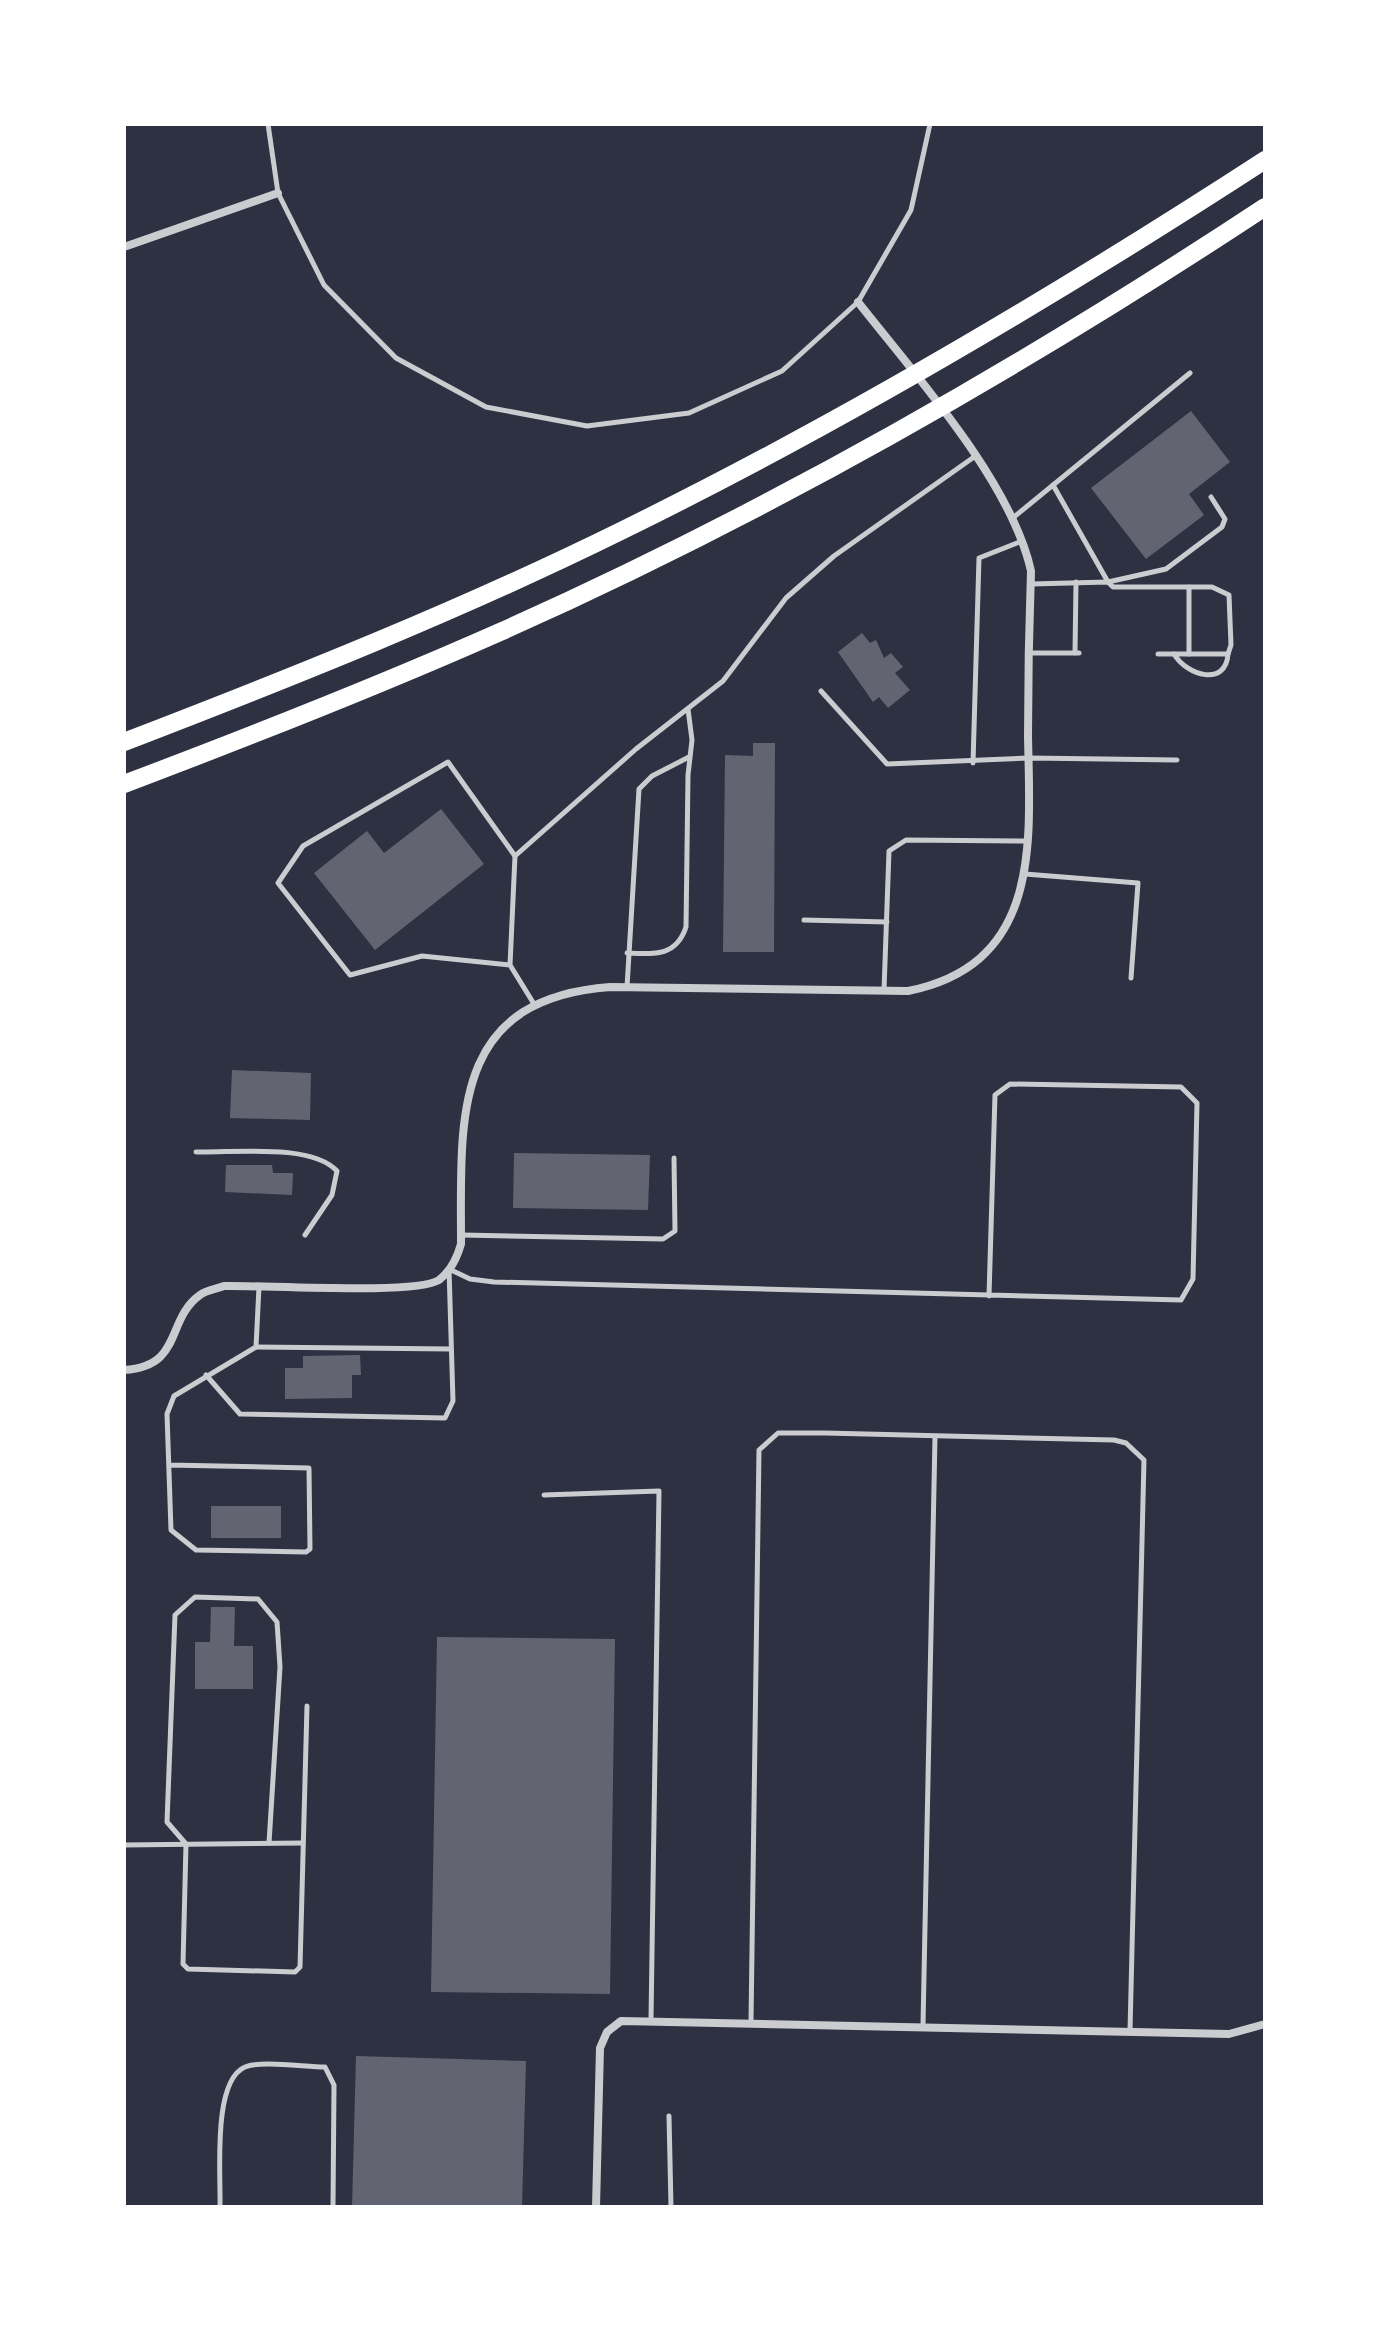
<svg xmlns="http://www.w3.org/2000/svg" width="1389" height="2331" font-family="'Crimson Pro',serif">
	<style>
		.building { fill: #626471 }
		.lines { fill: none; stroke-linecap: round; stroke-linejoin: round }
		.service { stroke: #caccd0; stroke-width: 5 }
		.minor { stroke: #caccd0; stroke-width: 8 }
		.trunk { stroke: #fff; stroke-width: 18 }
	</style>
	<rect width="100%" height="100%" fill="#2d3142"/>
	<g class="building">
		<path d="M 1191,411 L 1230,462 L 1189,494 L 1204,515 L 1146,559 L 1091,488 Z"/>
		<path d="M 862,633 L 870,643 L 876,640 L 884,658 L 891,653 L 903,667 L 895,673 L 910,690 L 888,708 L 879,697 L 873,702 L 838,652 Z"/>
		<path d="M 753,743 L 775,743 L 774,952 L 723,952 L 725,755 L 753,756 Z"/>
		<path d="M 441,809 L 484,864 L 375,950 L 314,873 L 367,831 L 384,853 Z"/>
		<path d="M 232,1070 L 311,1073 L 310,1120 L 230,1118 Z"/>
		<path d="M 514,1153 L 650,1155 L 648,1210 L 513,1208 Z"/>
		<path d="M 226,1165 L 272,1165 L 273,1173 L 293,1173 L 292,1195 L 225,1192 Z"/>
		<path d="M 360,1355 L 361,1375 L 352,1375 L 352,1398 L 285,1399 L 285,1368 L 303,1368 L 303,1356 Z"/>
		<rect x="211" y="1506" width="70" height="32"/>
		<path d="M 211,1607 L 235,1607 L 234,1646 L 253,1646 L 253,1689 L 195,1689 L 195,1642 L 210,1642 Z"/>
		<path d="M 437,1637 L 615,1639 L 610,1994 L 431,1992 Z"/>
		<path d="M 356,2056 L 526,2061 L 522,2207 L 352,2207 Z"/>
	</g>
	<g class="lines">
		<g class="service">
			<path d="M 268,124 L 278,193 L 324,285 L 396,358 L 486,407 L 587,426 L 689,413 L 782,371 L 858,302 L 911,210 L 930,124"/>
			<path d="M 1053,485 L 1108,582 L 1166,569 L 1222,527 L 1225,519 L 1211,497"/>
			<path d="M 1014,517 L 1190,373"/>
			<path d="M 1031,584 L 1108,582 L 1113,587 L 1212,587 L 1229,595 L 1231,645 L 1228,654 L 1158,654"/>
			<path d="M 1189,587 L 1189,654"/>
			<path d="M 1030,653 L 1079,653"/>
			<path d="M 1075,653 L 1076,582"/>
			<path d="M 1174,654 C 1187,676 1226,687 1228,654"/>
			<path d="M 821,691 L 887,764 L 1029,758 L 1177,760"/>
			<path d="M 973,763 L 979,558 L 1022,541"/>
			<path d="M 515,856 L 636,749 L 723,681 L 786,598 L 834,556 L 974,457"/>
			<path d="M 1025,874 L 1138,883 L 1131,978"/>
			<path d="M 804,920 L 887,922"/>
			<path d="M 627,953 C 654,954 676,957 686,927 L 688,775 L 692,740 L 688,709"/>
			<path d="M 510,965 L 422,956 L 350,975 L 278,883 L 303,846 L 448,762 L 515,856 L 510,965 L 534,1004"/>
			<path d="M 627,987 L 639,789 L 652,776 L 689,757"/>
			<path d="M 884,990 L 889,851 L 906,840 L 1027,841"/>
			<path d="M 196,1152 C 234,1153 311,1143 337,1171 L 332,1195 L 305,1235"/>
			<path d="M 462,1235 L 663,1239 L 675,1231 L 674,1158"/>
			<path d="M 256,1347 L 451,1349"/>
			<path d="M 206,1375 L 240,1414 L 445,1418 L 453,1401 L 449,1269 L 470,1279 L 494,1282 L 1181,1300 L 1193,1279 L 1197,1103 L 1181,1087 L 1010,1084 L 995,1095 L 989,1296"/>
			<path d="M 169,1465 L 309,1468 L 310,1549 L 306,1552 L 196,1550 L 171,1530 L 167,1414 L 174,1396 L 256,1347 L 259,1287"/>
			<path d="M 544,1495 L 659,1491 L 651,2019"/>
			<path d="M 269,1843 L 280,1667 L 277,1622 L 258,1599 L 195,1597 L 175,1615 L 167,1822 L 186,1844 L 183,1964 L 188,1969 L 295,1972 L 300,1967 L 307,1706"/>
			<path d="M 124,1845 L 303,1843"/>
			<path d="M 751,2022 L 759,1450 L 778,1433 L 825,1433 L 1114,1440 L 1126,1443 L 1144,1460 L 1130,2031"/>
			<path d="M 923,2025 L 935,1437"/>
			<path d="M 669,2116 L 671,2207"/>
			<path d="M 220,2207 C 221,2175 212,2081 245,2067 C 261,2060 305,2067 325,2067 L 334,2085 L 333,2207"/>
		</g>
		<g class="minor">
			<path d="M 124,247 L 278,193"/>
			<path d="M 124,1370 C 184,1366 165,1320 200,1295 C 206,1290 216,1289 224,1286 C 262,1285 416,1295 439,1280 C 451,1271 457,1258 461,1244 C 461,1119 450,999 610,987 L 908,991 C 1042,964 1030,843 1028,736 C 1028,681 1029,626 1031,571 C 1011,481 916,376 858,302"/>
			<path d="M 596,2207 L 600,2048 L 607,2032 L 621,2021 L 1229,2034 L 1265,2024"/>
		</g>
		<g class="trunk">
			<path d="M 124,742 C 293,677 461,610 623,530 C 845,421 1057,295 1265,160"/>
			<path d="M 124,784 C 251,736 376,687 500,632 C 767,513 1021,368 1265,207"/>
		</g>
	</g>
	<rect width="1389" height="2331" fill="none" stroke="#ffffff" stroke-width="252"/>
</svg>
